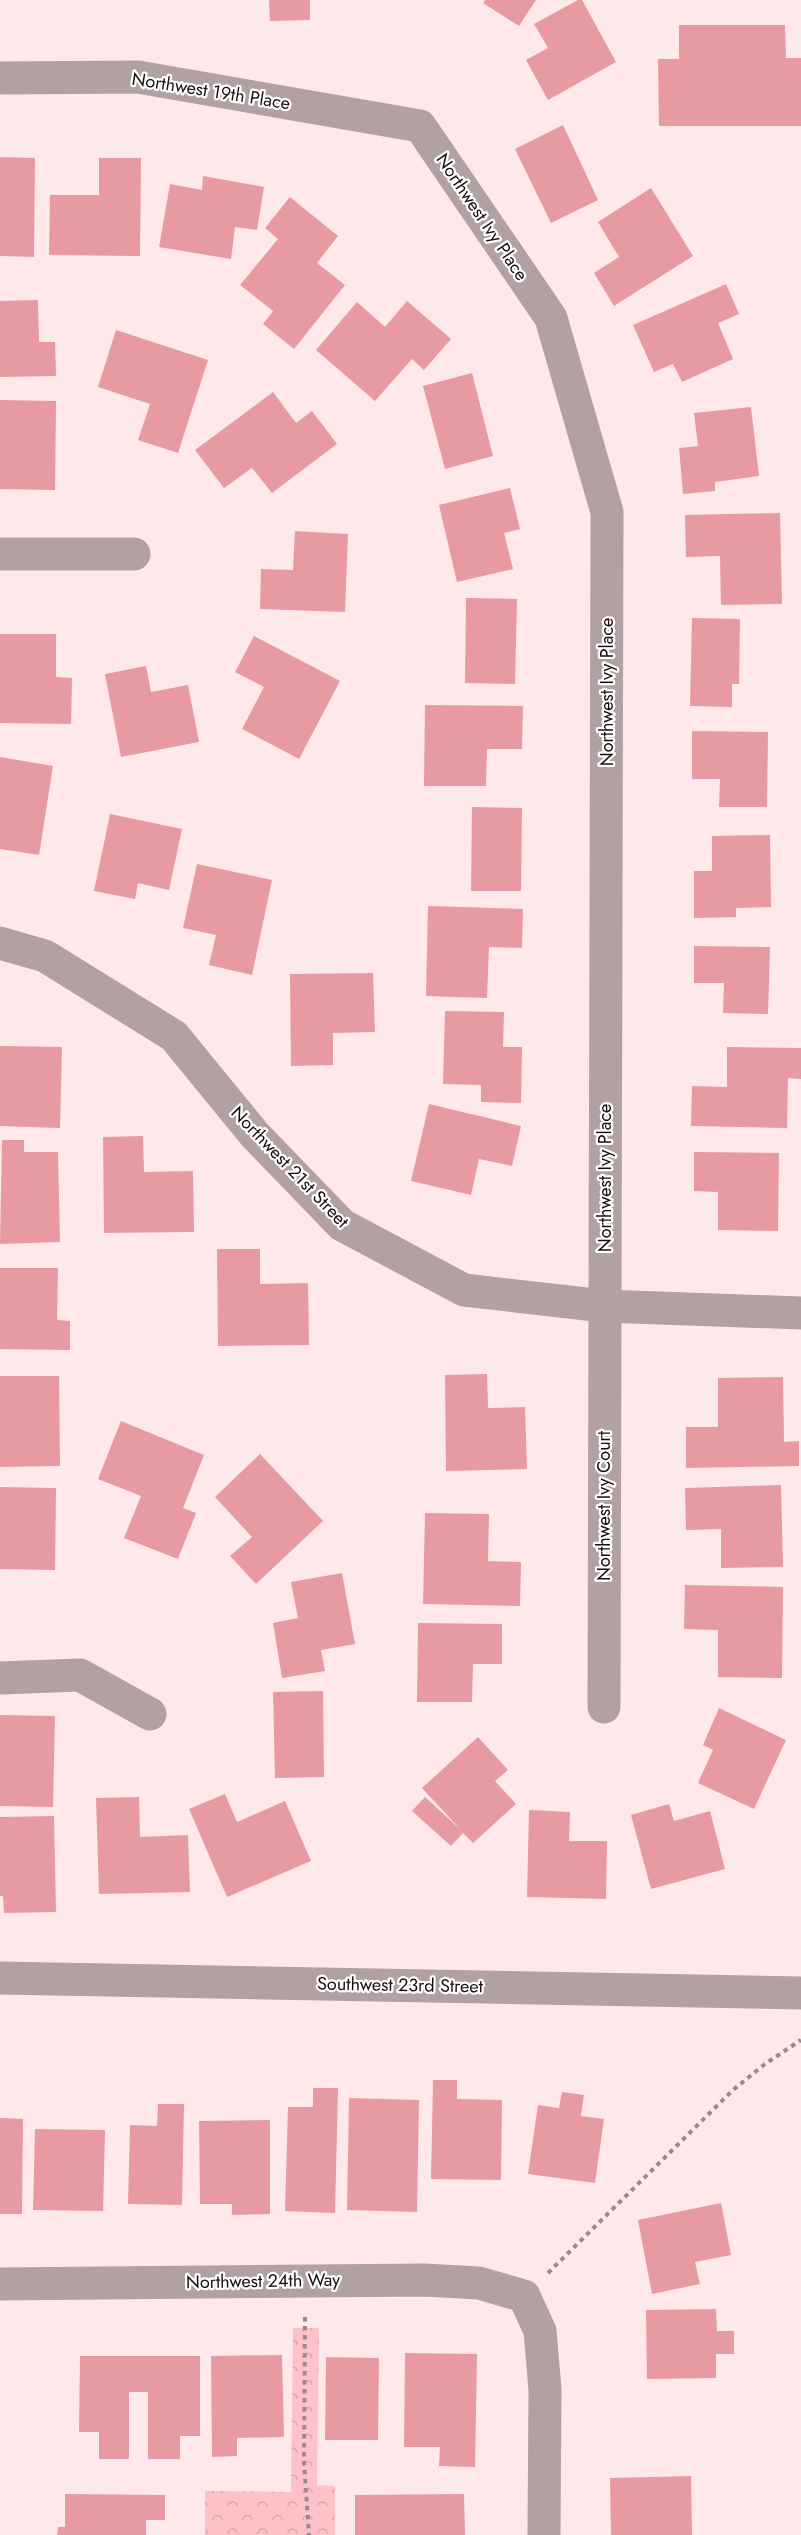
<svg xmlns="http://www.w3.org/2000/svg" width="801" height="2535" font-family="Jost,sans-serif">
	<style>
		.forest { fill: url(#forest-crowns) }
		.building { fill: #e89aa2 }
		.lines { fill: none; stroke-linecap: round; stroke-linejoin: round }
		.path { stroke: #9b898b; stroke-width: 4; stroke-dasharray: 4.5 4.5; stroke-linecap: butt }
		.street { stroke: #b1a1a2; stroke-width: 33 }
		.labels { text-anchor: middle; stroke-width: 4.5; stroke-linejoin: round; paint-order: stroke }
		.street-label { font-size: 18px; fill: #180c0e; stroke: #fff }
	</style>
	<defs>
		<pattern id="forest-crowns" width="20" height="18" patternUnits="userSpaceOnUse" patternTransform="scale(1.5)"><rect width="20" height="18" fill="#fdc2c7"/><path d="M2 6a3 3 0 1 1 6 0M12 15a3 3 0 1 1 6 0" fill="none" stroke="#d8a6aa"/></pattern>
	</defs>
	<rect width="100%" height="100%" fill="#fee8e9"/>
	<path class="forest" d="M 293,2328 L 319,2328 L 317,2485 L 335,2486 L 335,2535 L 205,2535 L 205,2491 L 291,2492 Z"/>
	<g class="building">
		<path d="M 269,0 L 310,0 L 310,20 L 270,21 Z"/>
		<path d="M 485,0 L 536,0 L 519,26 L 483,3 Z"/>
		<path d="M 578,0 L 582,0 L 616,62 L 548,100 L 526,60 L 548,48 L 534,24 Z"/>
		<path d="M 679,25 L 785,25 L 786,58 L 801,58 L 801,126 L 659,126 L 658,59 L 679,59 Z"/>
		<path d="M 563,125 L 598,200 L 551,223 L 515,149 Z"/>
		<path d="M 0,157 L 35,158 L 34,257 L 0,256 Z"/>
		<path d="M 99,158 L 141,158 L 140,256 L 49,255 L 50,195 L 99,195 Z"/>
		<path d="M 203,176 L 264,187 L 257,230 L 235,227 L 231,259 L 159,247 L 170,184 L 202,190 Z"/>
		<path d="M 651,188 L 693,256 L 614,306 L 594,273 L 619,257 L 598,222 Z"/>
		<path d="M 290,197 L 338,236 L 317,263 L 345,285 L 294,349 L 263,324 L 273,311 L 240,285 L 278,239 L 265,228 Z"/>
		<path d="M 726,284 L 739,314 L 718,323 L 733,359 L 682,382 L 673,364 L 654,372 L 633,325 Z"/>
		<path d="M 38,300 L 39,342 L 55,342 L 56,376 L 0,377 L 0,301 Z"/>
		<path d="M 407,301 L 451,339 L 424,370 L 412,359 L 375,401 L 316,350 L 357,302 L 385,327 Z"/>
		<path d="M 116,330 L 208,360 L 178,453 L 138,440 L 150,404 L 98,387 Z"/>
		<path d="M 472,373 L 493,456 L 445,469 L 423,386 Z"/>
		<path d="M 273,392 L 296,423 L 312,411 L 337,444 L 272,493 L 252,468 L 224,488 L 195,450 Z"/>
		<path d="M 0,400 L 56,401 L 55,490 L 0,489 Z"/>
		<path d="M 751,407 L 759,476 L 715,482 L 715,491 L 683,494 L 679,448 L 698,446 L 694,413 Z"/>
		<path d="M 510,488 L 520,529 L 504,533 L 513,569 L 457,582 L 439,505 Z"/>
		<path d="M 780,513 L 782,604 L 721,605 L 720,556 L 686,557 L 685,515 Z"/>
		<path d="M 295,531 L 348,534 L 345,612 L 260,609 L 261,569 L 293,570 Z"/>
		<path d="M 466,598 L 517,599 L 515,684 L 465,683 Z"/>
		<path d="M 692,618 L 740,619 L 739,684 L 732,684 L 732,707 L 690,706 Z"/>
		<path d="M 0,634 L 56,634 L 56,677 L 72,678 L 71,724 L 0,723 Z"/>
		<path d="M 254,636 L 340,681 L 299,759 L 242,729 L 264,687 L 235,672 Z"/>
		<path d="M 146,666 L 151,692 L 188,685 L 199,742 L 121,757 L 105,674 Z"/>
		<path d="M 425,705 L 523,706 L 522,749 L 487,749 L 486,786 L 424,786 Z"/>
		<path d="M 692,731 L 768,732 L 767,807 L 719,807 L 720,779 L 692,779 Z"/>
		<path d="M 0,757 L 53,766 L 39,855 L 0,849 Z"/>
		<path d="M 472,807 L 522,808 L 521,891 L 471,891 Z"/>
		<path d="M 110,814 L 182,829 L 169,890 L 138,883 L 135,899 L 94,891 Z"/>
		<path d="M 770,835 L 771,907 L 736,908 L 736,917 L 694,918 L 694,871 L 712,871 L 712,836 Z"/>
		<path d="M 197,864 L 272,880 L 252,975 L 209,965 L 216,935 L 183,928 Z"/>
		<path d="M 428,906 L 523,909 L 522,948 L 489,947 L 487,998 L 426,996 Z"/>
		<path d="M 694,946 L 770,947 L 768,1014 L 723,1013 L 724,983 L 694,983 Z"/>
		<path d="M 373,973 L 375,1032 L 333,1033 L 333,1065 L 291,1066 L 290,974 Z"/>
		<path d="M 445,1011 L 504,1012 L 503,1047 L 522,1047 L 521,1103 L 481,1102 L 481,1085 L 443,1084 Z"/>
		<path d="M 0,1046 L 62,1047 L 60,1128 L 0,1126 Z"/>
		<path d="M 727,1047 L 801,1048 L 801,1079 L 788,1078 L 787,1128 L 691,1126 L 692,1086 L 727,1087 Z"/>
		<path d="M 429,1104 L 521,1126 L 512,1166 L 479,1159 L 471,1195 L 411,1181 Z"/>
		<path d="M 143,1136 L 144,1172 L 193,1171 L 194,1232 L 104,1233 L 103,1137 Z"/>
		<path d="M 2,1140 L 24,1140 L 24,1152 L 58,1152 L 60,1242 L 0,1244 Z"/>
		<path d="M 694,1152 L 779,1153 L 778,1231 L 718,1230 L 718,1192 L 694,1191 Z"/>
		<path d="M 217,1249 L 260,1249 L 260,1284 L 308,1283 L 309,1345 L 218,1346 Z"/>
		<path d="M 0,1268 L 58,1268 L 57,1320 L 70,1321 L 70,1350 L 0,1349 Z"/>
		<path d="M 487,1374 L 488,1408 L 525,1407 L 527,1469 L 446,1471 L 445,1375 Z"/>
		<path d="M 0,1376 L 59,1376 L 60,1466 L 0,1467 Z"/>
		<path d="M 783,1377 L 784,1442 L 799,1441 L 799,1466 L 686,1468 L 686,1427 L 718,1427 L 718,1378 Z"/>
		<path d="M 121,1421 L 204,1455 L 183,1508 L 196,1513 L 178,1559 L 124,1538 L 141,1496 L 98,1479 Z"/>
		<path d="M 260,1454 L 323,1521 L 256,1584 L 230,1556 L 252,1537 L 215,1497 Z"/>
		<path d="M 781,1485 L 783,1567 L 721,1568 L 721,1529 L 686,1530 L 685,1488 Z"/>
		<path d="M 0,1487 L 56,1488 L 55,1570 L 0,1569 Z"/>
		<path d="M 425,1513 L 489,1514 L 488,1561 L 521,1562 L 520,1606 L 423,1604 Z"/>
		<path d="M 342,1573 L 355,1644 L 321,1650 L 325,1671 L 282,1678 L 273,1623 L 298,1618 L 291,1582 Z"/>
		<path d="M 685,1585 L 783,1587 L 782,1678 L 718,1677 L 718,1630 L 684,1629 Z"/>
		<path d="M 418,1623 L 502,1624 L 502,1664 L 473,1664 L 472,1702 L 417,1702 Z"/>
		<path d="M 323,1691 L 324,1777 L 275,1778 L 273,1692 Z"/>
		<path d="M 719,1708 L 786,1740 L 754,1809 L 698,1783 L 713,1750 L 703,1745 Z"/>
		<path d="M 0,1715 L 55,1716 L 53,1807 L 0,1806 Z"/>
		<path d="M 478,1737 L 508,1770 L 495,1781 L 516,1804 L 473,1843 L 463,1833 L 451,1846 L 412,1811 L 425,1797 L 461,1830 L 422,1788 Z"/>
		<path d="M 225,1794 L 237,1822 L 285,1801 L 311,1861 L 227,1897 L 189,1809 Z"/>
		<path d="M 139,1797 L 140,1837 L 188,1835 L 190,1892 L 99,1894 L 96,1798 Z"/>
		<path d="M 669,1804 L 674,1821 L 710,1811 L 725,1869 L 651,1889 L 631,1815 Z"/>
		<path d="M 529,1810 L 570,1812 L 569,1841 L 607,1841 L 606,1899 L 527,1897 Z"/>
		<path d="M 54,1816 L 56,1912 L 4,1913 L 3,1896 L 0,1896 L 0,1817 Z"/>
		<path d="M 433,2080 L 457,2080 L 457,2099 L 502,2100 L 501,2180 L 431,2179 Z"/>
		<path d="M 313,2088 L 338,2088 L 335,2213 L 285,2211 L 288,2107 L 313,2107 Z"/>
		<path d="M 562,2092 L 584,2095 L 581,2116 L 604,2119 L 595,2183 L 528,2174 L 538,2105 L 559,2108 Z"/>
		<path d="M 349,2098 L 419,2100 L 417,2212 L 347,2210 Z"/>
		<path d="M 158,2104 L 184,2104 L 182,2205 L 128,2204 L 130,2125 L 157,2126 Z"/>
		<path d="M 0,2118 L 23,2119 L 22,2214 L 0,2214 Z"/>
		<path d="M 270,2120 L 270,2214 L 232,2215 L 232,2204 L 200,2204 L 199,2121 Z"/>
		<path d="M 35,2129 L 105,2130 L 103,2211 L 33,2210 Z"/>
		<path d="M 721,2203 L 731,2255 L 695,2262 L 700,2284 L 652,2294 L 638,2220 Z"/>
		<path d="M 716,2309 L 717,2331 L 734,2331 L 734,2354 L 716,2354 L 716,2378 L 647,2379 L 646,2310 Z"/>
		<path d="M 405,2353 L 477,2354 L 475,2467 L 439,2466 L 440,2447 L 404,2447 Z"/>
		<path d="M 282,2355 L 284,2437 L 237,2438 L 237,2456 L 212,2457 L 211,2356 Z"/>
		<path d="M 80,2356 L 200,2356 L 200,2436 L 180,2436 L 180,2459 L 148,2459 L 148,2392 L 129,2392 L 129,2459 L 99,2459 L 99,2432 L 79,2432 Z"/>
		<path d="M 326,2357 L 379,2358 L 378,2440 L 325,2440 Z"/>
		<path d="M 691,2476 L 692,2535 L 611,2535 L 610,2478 Z"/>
		<path d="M 65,2494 L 165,2495 L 165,2520 L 146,2520 L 146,2535 L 57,2535 L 58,2527 L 65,2527 Z"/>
		<path d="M 464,2494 L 465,2535 L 355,2535 L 355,2495 Z"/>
	</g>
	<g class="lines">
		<g class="path">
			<path d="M 548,2273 L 733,2090 L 765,2064 L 801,2040"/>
			<path d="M 305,2317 L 304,2461 L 309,2535"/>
		</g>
		<g class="street">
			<path d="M 0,78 L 138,77 L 420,126 L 551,318 L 607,512 L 604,1707"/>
			<path d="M 0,554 L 134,554"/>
			<path d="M 0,943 L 45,956 L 174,1036 L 255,1135 L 342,1225 L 464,1290 L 604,1306 L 801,1313"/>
			<path d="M 0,1678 L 80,1675 L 150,1714"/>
			<path d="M 0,1978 L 801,1993"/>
			<path d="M 0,2284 L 424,2280 L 479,2283 L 524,2296 L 540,2331 L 545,2389 L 544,2535"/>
		</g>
	</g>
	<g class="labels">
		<g class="street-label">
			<text transform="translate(211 91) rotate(9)" y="6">Northwest 19th Place</text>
			<text transform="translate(482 217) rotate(56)" y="6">Northwest Ivy Place</text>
			<text transform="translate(607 692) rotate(-90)" y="6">Northwest Ivy Place</text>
			<text transform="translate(290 1167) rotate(46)" y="6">Northwest 21st Street</text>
			<text transform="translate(605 1178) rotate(-90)" y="6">Northwest Ivy Place</text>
			<text transform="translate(604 1506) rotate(-90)" y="6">Northwest Ivy Court</text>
			<text transform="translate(400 1985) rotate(1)" y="6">Southwest 23rd Street</text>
			<text transform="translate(263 2281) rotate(-1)" y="6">Northwest 24th Way</text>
		</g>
	</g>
</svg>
